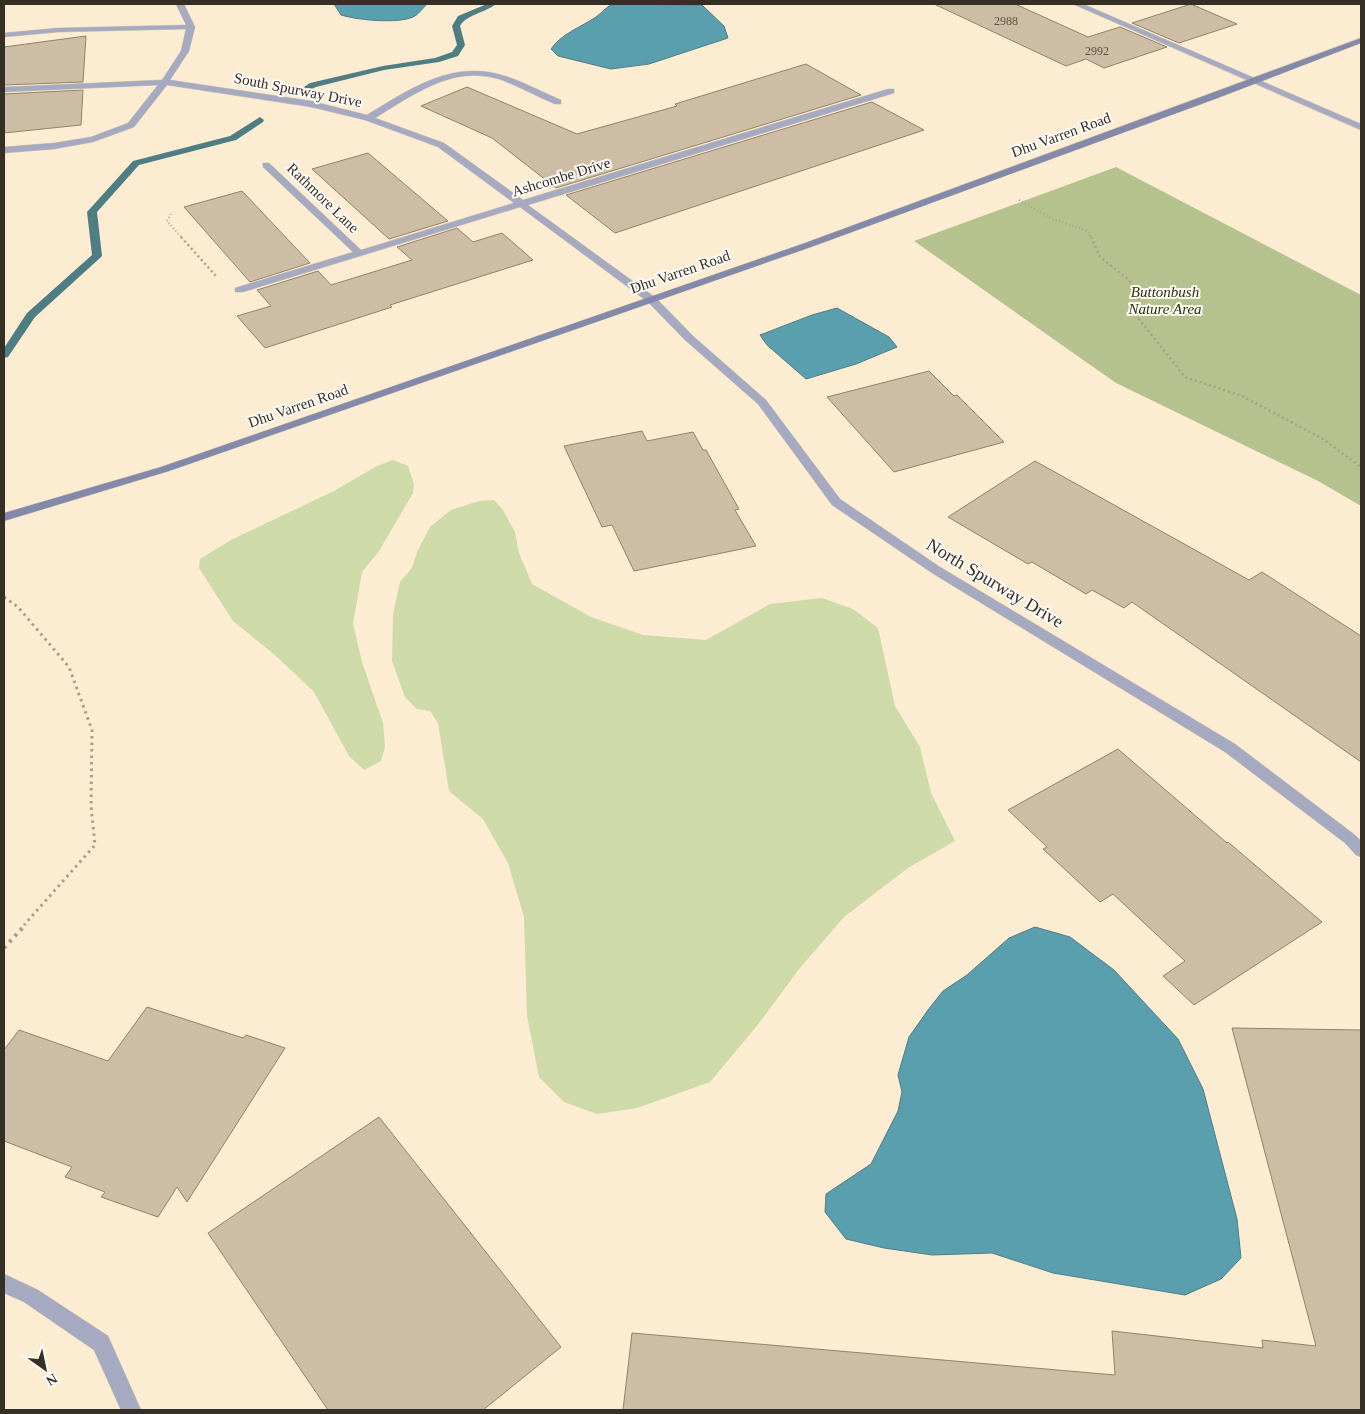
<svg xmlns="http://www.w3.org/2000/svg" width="1365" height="1414" font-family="'Times New Roman',serif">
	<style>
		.green { fill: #cedaa7 }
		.forest { fill: #b6c28d }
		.water { fill: #5a9fad; stroke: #4f7d84 }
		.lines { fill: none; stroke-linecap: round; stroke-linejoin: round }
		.stream { fill: #4f7d84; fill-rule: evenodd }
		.building { fill: #cdbda4; stroke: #91826b }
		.service-casing { stroke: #d8cab3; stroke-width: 1 }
		.minor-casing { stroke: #d8cab3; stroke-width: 1 }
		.secondary-casing { stroke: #d8cab3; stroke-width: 1 }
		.path-far3 { stroke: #ab9f8b; stroke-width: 2; stroke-dasharray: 1 2.5; stroke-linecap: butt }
		.path-far2 { stroke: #ab9f8b; stroke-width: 2.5; stroke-dasharray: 2 3; stroke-linecap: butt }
		.path-far1 { stroke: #ab9f8b; stroke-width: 3; stroke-dasharray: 2.5 4; stroke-linecap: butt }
		.path { stroke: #ab9f8b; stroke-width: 4; stroke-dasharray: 3 5; stroke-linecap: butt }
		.service { fill: #a5aac0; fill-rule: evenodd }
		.minor { fill: #a5aac0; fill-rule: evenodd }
		.secondary { fill: #8289a9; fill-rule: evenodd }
		.labels { text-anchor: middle; stroke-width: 4; stroke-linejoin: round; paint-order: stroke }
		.far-number-label { font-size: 12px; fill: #5b5245 }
		.far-street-label { font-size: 15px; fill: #352f25; stroke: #fefbf6 }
		.far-park-label { font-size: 15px; font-style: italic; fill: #2b3209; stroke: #fefbf6 }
		.street-label { font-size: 18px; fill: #352f25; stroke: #fefbf6 }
	</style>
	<rect width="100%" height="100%" fill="#fcecd2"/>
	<g class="green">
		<path d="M 393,460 L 408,466 L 414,484 L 413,493 L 379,551 L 362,572 L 353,624 L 362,662 L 383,723 L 385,747 L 381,761 L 364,770 L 349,756 L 314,692 L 276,656 L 233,621 L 199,568 L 200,559 L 231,540 L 334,491 L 377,466 Z"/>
		<path d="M 494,500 L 503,510 L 515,532 L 519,553 L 532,584 L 591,617 L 643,635 L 706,640 L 770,604 L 822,598 L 853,609 L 878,628 L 895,706 L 920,747 L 931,793 L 955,841 L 908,868 L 844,917 L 799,969 L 760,1022 L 710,1082 L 637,1108 L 597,1114 L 564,1102 L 539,1077 L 527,1016 L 524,917 L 508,863 L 483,819 L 449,791 L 438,723 L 430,711 L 417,709 L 405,697 L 392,661 L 393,614 L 400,582 L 412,568 L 417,552 L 430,527 L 451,510 L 479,501 Z"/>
	</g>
	<path class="forest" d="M 1116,167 L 1361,295 L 1361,506 L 1318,481 L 1116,383 L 914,241 Z"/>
	<g class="water">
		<path d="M 334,4 L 427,4 C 423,8 418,15 413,17 C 397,24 357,20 341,15 Z"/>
		<path d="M 615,4 L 702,5 L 724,26 L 728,38 L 649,64 L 611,69 L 558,56 L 551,49 C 561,34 581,27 596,17 C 603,12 606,6 615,4 Z"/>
		<path d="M 837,308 L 889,337 L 897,347 L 856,364 L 806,379 L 767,345 L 760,335 L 812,315 Z"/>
		<path d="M 1035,927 L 1070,937 L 1114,970 L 1178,1039 L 1203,1089 L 1237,1219 L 1241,1258 L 1221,1279 L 1185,1295 L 1053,1273 L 992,1253 L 932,1255 L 884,1248 L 846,1239 L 825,1212 L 826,1194 L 871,1164 L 898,1111 L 902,1092 L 898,1075 L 909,1037 L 928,1010 L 943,991 L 967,975 L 1009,938 Z"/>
	</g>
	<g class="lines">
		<g class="stream">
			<path d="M 487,4 L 496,4 C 485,13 467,14 460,26 L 465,45 L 458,56 L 439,62 L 384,70 L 316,87 L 305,92 L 301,89 L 310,83 L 383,66 L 435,58 L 452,52 L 457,45 L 452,26 L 458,16 Z"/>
			<path d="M 260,117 L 264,120 L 263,122 L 236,140 L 139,165 L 97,212 L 102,256 L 100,258 L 35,317 L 8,357 L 4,358 L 4,348 L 27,313 L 92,255 L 87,212 L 133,161 L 230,136 Z"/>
		</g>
	</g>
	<g class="building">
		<path d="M 934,4 L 1015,4 L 1088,37 L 1120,27 L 1167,47 L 1104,68 L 1086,59 L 1066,66 Z"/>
		<path d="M 1191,4 L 1237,24 L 1179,43 L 1132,23 Z"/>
		<path d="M 86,36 L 83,82 L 4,85 L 4,47 Z"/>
		<path d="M 806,64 L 861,95 L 556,188 L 492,138 L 421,106 L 467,87 L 577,134 L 677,106 L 675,104 Z"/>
		<path d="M 83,90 L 81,125 L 4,133 L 4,94 Z"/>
		<path d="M 872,102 L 924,130 L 615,233 L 566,195 Z"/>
		<path d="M 368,153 L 448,221 L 389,239 L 312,169 Z"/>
		<path d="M 242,191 L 310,263 L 250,282 L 184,207 Z"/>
		<path d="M 457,228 L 473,242 L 502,233 L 533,260 L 390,305 L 392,307 L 265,348 L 237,316 L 271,306 L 257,290 L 318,271 L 331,285 L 412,260 L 397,247 Z"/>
		<path d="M 929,371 L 954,396 L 957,395 L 1004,442 L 894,472 L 827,397 Z"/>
		<path d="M 642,431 L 647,441 L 693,432 L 703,450 L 706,450 L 739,509 L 735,510 L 756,546 L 634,571 L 612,525 L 602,527 L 564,446 Z"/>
		<path d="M 1035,461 L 1249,580 L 1262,572 L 1361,636 L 1361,762 L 1132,602 L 1124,608 L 1092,590 L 1086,594 L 1032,562 L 1028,564 L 948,517 Z"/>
		<path d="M 1118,749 L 1227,843 L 1228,842 L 1322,922 L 1194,1005 L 1163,976 L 1185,961 L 1113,894 L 1100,902 L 1043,849 L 1047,847 L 1008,810 Z"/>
		<path d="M 147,1007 L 243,1038 L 246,1035 L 285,1048 L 187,1202 L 177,1187 L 158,1217 L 101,1197 L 105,1192 L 65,1177 L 72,1167 L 4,1141 L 4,1050 L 19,1030 L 108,1061 Z"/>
		<path d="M 1232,1028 L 1361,1030 L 1361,1410 L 623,1410 L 632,1333 L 1115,1375 L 1112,1331 L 1263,1348 L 1262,1340 L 1316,1346 Z"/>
		<path d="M 379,1117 L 561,1347 L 483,1410 L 328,1410 L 208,1233 Z"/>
	</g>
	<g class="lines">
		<g class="service-casing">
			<path id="service" d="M 4,1274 L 38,1290 L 108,1336 L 141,1410 L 121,1410 L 94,1350 L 24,1302 L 4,1293 Z"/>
		</g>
		<g class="minor-casing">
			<g id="minor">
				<path d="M 176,4 L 184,4 L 195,27 L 189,51 L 170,80 L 311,101 L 367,115 C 410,89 452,59 505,76 C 524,82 542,92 561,100 L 561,104 L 555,104 C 536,96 518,86 499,79 C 452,65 413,95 375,118 L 444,143 L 523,200 L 888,89 L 894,89 L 894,93 L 528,205 L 656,298 L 693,336 L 766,400 L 840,499 L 940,567 L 1235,744 L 1355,835 L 1361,841 L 1361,857 L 1356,855 L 1345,843 L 1225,752 L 932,573 L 832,505 L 758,404 L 685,340 L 648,302 L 520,207 L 243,292 L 235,292 L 235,288 L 353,252 L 263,167 L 263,163 L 269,163 L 361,250 L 514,203 L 438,147 L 365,120 L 311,107 L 167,85 L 134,127 L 93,142 L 54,149 L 4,153 L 4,147 L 54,143 L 91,137 L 128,123 L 158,85 L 4,92 L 4,87 L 162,80 L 181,51 L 186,29 L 58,32 L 4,37 L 4,33 L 58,28 L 186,25 Z"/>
				<path d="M 1073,4 L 1083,4 L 1361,124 L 1361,130 Z"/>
			</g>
		</g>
		<g class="secondary-casing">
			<path id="secondary" d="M 1361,38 L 1361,43 L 1215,99 L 811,247 L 169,471 L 4,521 L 4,513 L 161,467 L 805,243 Z"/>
		</g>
		<g class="path-far3">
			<path d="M 1019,200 L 1052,219 L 1088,231 L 1091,238"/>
			<path d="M 171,214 L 167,221 L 182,238"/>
		</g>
		<g class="path-far2">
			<path d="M 181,237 L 216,276"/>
			<path d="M 1091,237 L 1100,257 L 1129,280 L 1139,297 L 1139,319 L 1185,377 L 1242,396 L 1323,439 L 1361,467"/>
		</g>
		<path class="path-far1" d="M 4,597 L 18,607 L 69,667 L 92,730 L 91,806 L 95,845 L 24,925"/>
		<path class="path" d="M 4,948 L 26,924"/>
		<use href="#service" class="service"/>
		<use href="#minor" class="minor"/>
		<use href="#secondary" class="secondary"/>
	</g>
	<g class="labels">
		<g class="far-number-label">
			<text x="1006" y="25">2988</text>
			<text x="1097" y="55">2992</text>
		</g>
		<g class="far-street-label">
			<text transform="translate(298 90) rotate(11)" y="5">South Spurway Drive</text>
			<text transform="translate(1061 135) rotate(-20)" y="5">Dhu Varren Road</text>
			<text transform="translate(561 177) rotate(-17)" y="5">Ashcombe Drive</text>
			<text transform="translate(323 198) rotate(44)" y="5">Rathmore Lane</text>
			<text transform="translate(680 272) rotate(-19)" y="5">Dhu Varren Road</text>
			<text transform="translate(298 406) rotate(-19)" y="5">Dhu Varren Road</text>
		</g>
		<g class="far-park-label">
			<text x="1165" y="297">Buttonbush<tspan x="1165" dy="17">Nature Area</tspan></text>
		</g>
		<g class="street-label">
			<text transform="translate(995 583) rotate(31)" y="6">North Spurway Drive</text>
		</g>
	</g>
	<rect width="1365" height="1414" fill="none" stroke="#352f25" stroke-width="10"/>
	<g transform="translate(45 1369) rotate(147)" stroke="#fefbf6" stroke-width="4" paint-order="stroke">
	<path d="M0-4L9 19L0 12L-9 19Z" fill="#352f25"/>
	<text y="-8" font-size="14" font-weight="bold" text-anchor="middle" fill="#352f25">N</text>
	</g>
</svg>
